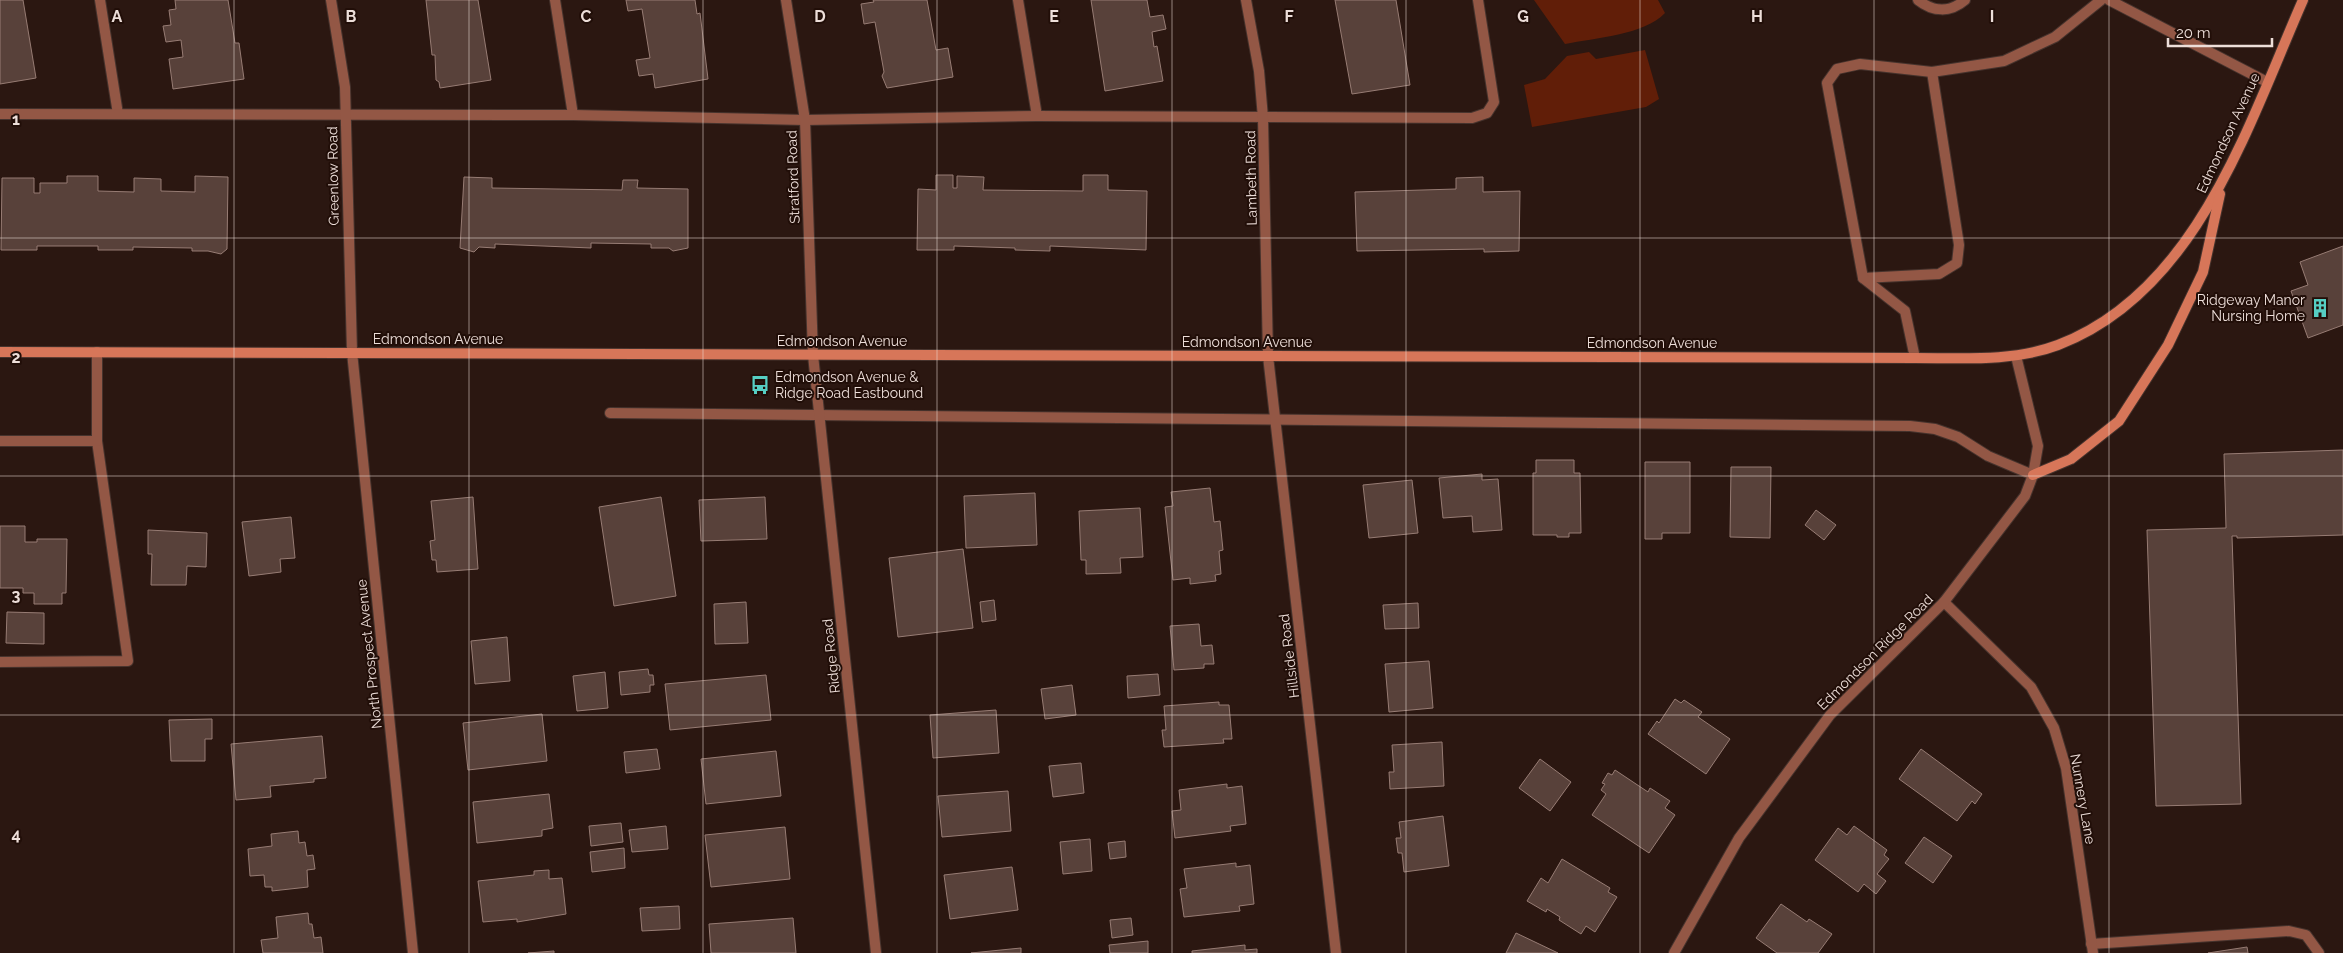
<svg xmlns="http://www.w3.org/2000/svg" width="2343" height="953" font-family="Raleway,sans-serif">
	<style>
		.green { fill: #611e08 }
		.building { fill: #58413a; stroke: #977c74 }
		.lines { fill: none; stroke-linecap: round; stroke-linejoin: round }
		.service-casing { stroke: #46332d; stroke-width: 12 }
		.minor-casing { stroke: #46332d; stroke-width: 12 }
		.tertiary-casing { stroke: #46332d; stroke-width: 12 }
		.secondary-casing { stroke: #46332d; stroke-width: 12 }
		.service { stroke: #935745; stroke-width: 10 }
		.minor { stroke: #935745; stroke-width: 10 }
		.tertiary { stroke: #935745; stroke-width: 10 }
		.secondary { stroke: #d77659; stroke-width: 10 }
		.grid { fill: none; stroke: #edded9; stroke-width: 1; stroke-opacity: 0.55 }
		.labels { text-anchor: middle; stroke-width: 4; stroke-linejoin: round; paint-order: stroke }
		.street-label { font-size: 14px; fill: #edded9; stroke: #210e08 }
		.poi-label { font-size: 14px; fill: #edded9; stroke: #210e08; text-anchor: end }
		.grid-label { font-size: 16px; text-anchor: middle; font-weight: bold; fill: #edded9; stroke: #210e08; stroke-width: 4; stroke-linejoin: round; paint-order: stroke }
	</style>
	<rect width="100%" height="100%" fill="#2b1711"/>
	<g class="green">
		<path d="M 1534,0 L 1658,0 L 1665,13 C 1644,35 1595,38 1565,44 Z"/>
		<path d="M 1645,50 L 1659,99 L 1646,107 L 1532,127 L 1524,85 L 1545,79 L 1567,56 L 1589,52 L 1596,59 Z"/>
	</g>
	<g class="building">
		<path d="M 0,0 L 23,0 L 36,78 L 0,84 Z"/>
		<path d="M 175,0 L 228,0 L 235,43 L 239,43 L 244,79 L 173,89 L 169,59 L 183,57 L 181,40 L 166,42 L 163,26 L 171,25 L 169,10 L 176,9 Z"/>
		<path d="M 426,0 L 478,0 L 491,80 L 440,88 L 439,82 L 436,80 L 435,55 L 432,55 Z"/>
		<path d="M 626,0 L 695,0 L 697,14 L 700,13 L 708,79 L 655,88 L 653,74 L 639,76 L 636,60 L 650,58 L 642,9 L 628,11 Z"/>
		<path d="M 873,0 L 927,0 L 936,50 L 948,48 L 953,77 L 887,88 L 882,76 L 884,72 L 875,22 L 864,24 L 861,4 L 874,2 Z"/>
		<path d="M 1091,0 L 1147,0 L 1150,17 L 1163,15 L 1166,29 L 1152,32 L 1154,47 L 1157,46 L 1163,81 L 1105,91 Z"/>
		<path d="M 1335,0 L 1396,0 L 1410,85 L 1352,94 Z"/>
		<path d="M 936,175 L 953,175 L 953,188 L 957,188 L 957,176 L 984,177 L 983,190 L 1083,191 L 1083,175 L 1108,175 L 1108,190 L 1147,191 L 1146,250 L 1050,246 L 1050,251 L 1015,250 L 1015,248 L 954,246 L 954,250 L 917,250 L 918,189 L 936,190 Z"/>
		<path d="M 67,176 L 98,176 L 98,191 L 134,192 L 134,178 L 161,179 L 161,191 L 195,192 L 195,176 L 228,177 L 227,249 L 221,254 L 208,251 L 192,251 L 192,248 L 133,247 L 133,250 L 98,250 L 98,246 L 37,246 L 37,250 L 1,250 L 2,178 L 34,178 L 34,193 L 40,193 L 40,183 L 67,183 Z"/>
		<path d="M 464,177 L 492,178 L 492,188 L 622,190 L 623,180 L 638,180 L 637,188 L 688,189 L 688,248 L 673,251 L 669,248 L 651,248 L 651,244 L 591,243 L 591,248 L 495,244 L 495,248 L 479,247 L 474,252 L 460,248 Z"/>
		<path d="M 1483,177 L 1483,192 L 1520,191 L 1519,251 L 1484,252 L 1484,249 L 1357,251 L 1355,192 L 1456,189 L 1456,178 Z"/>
		<path d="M 2343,246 L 2343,325 L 2308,338 L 2291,291 L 2308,285 L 2300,262 Z"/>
		<path d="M 2343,450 L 2343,535 L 2237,538 L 2237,536 L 2232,536 L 2241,804 L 2156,806 L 2147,530 L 2226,528 L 2224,454 Z"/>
		<path d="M 1536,460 L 1574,460 L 1574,473 L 1580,473 L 1581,533 L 1569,533 L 1569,537 L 1557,537 L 1557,535 L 1533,535 L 1533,473 L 1536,473 Z"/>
		<path d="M 1645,462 L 1690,462 L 1690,533 L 1662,533 L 1662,539 L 1645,539 Z"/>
		<path d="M 1731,467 L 1771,467 L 1770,538 L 1730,537 Z"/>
		<path d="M 1482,474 L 1482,480 L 1498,479 L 1502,530 L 1473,532 L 1472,516 L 1443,518 L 1439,478 Z"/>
		<path d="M 1412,480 L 1418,533 L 1369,538 L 1363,485 Z"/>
		<path d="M 1210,488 L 1214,522 L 1220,521 L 1223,550 L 1219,551 L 1221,574 L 1215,575 L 1216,581 L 1190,584 L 1190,578 L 1173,580 L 1165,507 L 1173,506 L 1171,492 Z"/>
		<path d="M 1035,493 L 1037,545 L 966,548 L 964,496 Z"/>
		<path d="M 473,497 L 478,569 L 437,572 L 436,560 L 432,560 L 430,541 L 435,540 L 431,501 Z"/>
		<path d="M 661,497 L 676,596 L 614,606 L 599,507 Z"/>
		<path d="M 765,497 L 767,539 L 701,541 L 699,500 Z"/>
		<path d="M 1140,508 L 1143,557 L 1120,558 L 1121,573 L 1086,574 L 1086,560 L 1081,560 L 1079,511 Z"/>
		<path d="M 1816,510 L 1836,525 L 1824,540 L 1805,525 Z"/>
		<path d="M 291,517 L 295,558 L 280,559 L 281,572 L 249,576 L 242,522 Z"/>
		<path d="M 0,526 L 25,526 L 25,542 L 37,542 L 37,539 L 67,539 L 66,593 L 62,593 L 62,604 L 34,604 L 34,593 L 23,593 L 23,588 L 0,588 Z"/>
		<path d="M 148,530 L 207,533 L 206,567 L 187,566 L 186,585 L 151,585 L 152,554 L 148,554 Z"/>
		<path d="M 963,549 L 973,628 L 898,637 L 889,558 Z"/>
		<path d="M 994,600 L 996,620 L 982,622 L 980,602 Z"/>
		<path d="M 746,602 L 748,643 L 715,644 L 714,604 Z"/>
		<path d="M 1418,603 L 1419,628 L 1385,629 L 1383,605 Z"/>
		<path d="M 7,612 L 44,613 L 44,644 L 6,643 Z"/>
		<path d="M 1199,624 L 1201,646 L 1212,645 L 1214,664 L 1204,664 L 1204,668 L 1174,670 L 1170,626 Z"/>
		<path d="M 507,637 L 510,681 L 475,684 L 471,641 Z"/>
		<path d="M 1429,661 L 1433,708 L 1389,712 L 1385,664 Z"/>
		<path d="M 648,669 L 649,675 L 653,675 L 654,685 L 650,685 L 650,692 L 621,695 L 619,672 Z"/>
		<path d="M 605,672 L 608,708 L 577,711 L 573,676 Z"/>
		<path d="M 1158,674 L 1160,695 L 1128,698 L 1127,676 Z"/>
		<path d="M 766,675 L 771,720 L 670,730 L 665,684 Z"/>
		<path d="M 1072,685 L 1076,715 L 1045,719 L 1041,689 Z"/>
		<path d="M 1675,699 L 1681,703 L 1684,700 L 1702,712 L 1698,717 L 1730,739 L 1706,774 L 1648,734 L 1657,721 L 1659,723 Z"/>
		<path d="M 1219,702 L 1219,705 L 1229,705 L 1232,739 L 1223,739 L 1224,743 L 1164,747 L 1162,730 L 1166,730 L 1164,706 Z"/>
		<path d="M 996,710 L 999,753 L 933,758 L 930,715 Z"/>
		<path d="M 542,714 L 547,761 L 468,770 L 463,723 Z"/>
		<path d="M 212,719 L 212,739 L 205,739 L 205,761 L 171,761 L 169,720 Z"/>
		<path d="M 322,736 L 326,778 L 314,779 L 314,782 L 270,786 L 271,797 L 236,800 L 231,744 Z"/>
		<path d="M 1442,742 L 1444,786 L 1390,789 L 1389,772 L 1394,772 L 1392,745 Z"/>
		<path d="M 657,749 L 660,769 L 626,773 L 624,752 Z"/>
		<path d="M 1921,749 L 1982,794 L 1975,804 L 1972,801 L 1957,821 L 1899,779 Z"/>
		<path d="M 776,751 L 781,796 L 706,804 L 701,759 Z"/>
		<path d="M 1540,759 L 1571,782 L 1550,811 L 1519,788 Z"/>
		<path d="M 1081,763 L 1084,793 L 1053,797 L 1049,766 Z"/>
		<path d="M 1615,770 L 1648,792 L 1650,788 L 1670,801 L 1665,808 L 1675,815 L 1649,853 L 1592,815 L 1606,794 L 1601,790 L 1605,784 L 1602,783 L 1608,773 L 1612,775 Z"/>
		<path d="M 1227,784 L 1227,788 L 1242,786 L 1246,824 L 1230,826 L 1231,831 L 1175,838 L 1172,811 L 1181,810 L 1179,790 Z"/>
		<path d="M 1008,791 L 1011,831 L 942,837 L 938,796 Z"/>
		<path d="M 549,794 L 553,828 L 542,830 L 542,836 L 477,843 L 473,802 Z"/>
		<path d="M 1443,816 L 1449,866 L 1404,872 L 1402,853 L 1398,853 L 1396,838 L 1401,838 L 1399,822 Z"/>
		<path d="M 621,823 L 623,842 L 591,846 L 589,826 Z"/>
		<path d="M 666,826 L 668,849 L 632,852 L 629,830 Z"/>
		<path d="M 1854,826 L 1887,850 L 1884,855 L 1889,859 L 1877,874 L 1886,881 L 1876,894 L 1864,884 L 1858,892 L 1815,860 L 1838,828 L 1847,835 Z"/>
		<path d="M 785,827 L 790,879 L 711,887 L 705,835 Z"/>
		<path d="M 298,831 L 299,843 L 305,842 L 307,856 L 313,855 L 315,869 L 307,870 L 308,887 L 272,891 L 272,887 L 265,887 L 264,875 L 250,876 L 248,849 L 272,846 L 271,834 Z"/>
		<path d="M 1924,837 L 1952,856 L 1933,883 L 1905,863 Z"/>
		<path d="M 1090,839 L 1092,871 L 1063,874 L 1060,842 Z"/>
		<path d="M 1125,841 L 1126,857 L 1110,859 L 1108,843 Z"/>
		<path d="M 624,848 L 625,868 L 592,872 L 590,852 Z"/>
		<path d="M 1562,859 L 1610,888 L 1608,892 L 1617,897 L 1595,932 L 1586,926 L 1581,934 L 1559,920 L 1560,917 L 1547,909 L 1546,912 L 1527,901 L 1541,878 L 1548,883 Z"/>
		<path d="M 1236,863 L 1236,867 L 1250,865 L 1254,904 L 1239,906 L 1240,911 L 1184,917 L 1180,889 L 1187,888 L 1184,869 Z"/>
		<path d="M 1012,867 L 1018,910 L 950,919 L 944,875 Z"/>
		<path d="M 549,870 L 549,879 L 562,878 L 566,914 L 517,922 L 517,919 L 483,922 L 478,881 L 534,875 L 534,871 Z"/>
		<path d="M 1781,904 L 1807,922 L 1809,919 L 1832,934 L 1818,953 L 1777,953 L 1756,938 Z"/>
		<path d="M 679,906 L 680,929 L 642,931 L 640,908 Z"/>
		<path d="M 308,913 L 309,924 L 312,924 L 314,938 L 321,937 L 323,953 L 263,953 L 261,940 L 278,938 L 276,917 Z"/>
		<path d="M 793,918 L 796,953 L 711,953 L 709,924 Z"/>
		<path d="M 1131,918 L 1133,935 L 1112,938 L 1110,920 Z"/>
		<path d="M 1516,933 L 1558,953 L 1506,953 Z"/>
		<path d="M 1148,941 L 1148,953 L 1110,953 L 1109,945 Z"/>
		<path d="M 1245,945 L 1245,950 L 1257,949 L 1257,953 L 1192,953 L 1192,951 Z"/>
		<path d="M 2247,947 L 2248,953 L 2208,953 Z"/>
		<path d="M 1021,948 L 1021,953 L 971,953 Z"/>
		<path d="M 554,951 L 554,953 L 528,953 Z"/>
	</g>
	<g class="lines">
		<g class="service-casing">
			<g id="service">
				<path d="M 100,0 L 118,114"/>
				<path d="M 555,0 L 573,115"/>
				<path d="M 1018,0 L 1037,116"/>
				<path d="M 1918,0 C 1933,12 1950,13 1965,0"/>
				<path d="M 2109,0 L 2267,82"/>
				<path d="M 0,114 L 573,115 L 805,120 L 1037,116 L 1472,118 L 1487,113 L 1494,102 L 1478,0"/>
				<path d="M 1863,278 L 1939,274 L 1957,263 L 1959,245 L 1932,72"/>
				<path d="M 1915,358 L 1905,311 L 1863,278 L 1827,83 L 1837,69 L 1860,64 L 1932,72 L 2004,61 L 2055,37 L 2101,0"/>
				<path d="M 610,413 L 1910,426 L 1935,429 L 1958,437 L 1988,456 L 2033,475"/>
				<path d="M 0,662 L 128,661 L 97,441"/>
				<path d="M 2091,944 L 2289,931 L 2306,935 L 2319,953"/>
			</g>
		</g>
		<g class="minor-casing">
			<g id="minor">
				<path d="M 331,0 L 345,87 L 352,352"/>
				<path d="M 786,0 L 805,120 L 813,355 L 876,953"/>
				<path d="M 1246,0 L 1259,71 L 1263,118 L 1268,356 L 1336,953"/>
				<path d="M 0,441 L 97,441 L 97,352"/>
				<path d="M 1944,602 L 2031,687 L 2054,728 L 2066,768 L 2093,953"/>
				<path d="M 1674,953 L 1739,838 L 1830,715 L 1944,602 L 2025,496 L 2033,475 L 2038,446 L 2016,356"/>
			</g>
		</g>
		<g class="tertiary-casing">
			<path id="tertiary" d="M 352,352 L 413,953"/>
		</g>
		<g class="secondary-casing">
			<g id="secondary">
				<path d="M 0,352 L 1915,358 C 1962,358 2013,362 2058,345 C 2197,292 2248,125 2303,0"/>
				<path d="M 2033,475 L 2071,459 L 2119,421 L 2168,345 L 2203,272 L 2220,194"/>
			</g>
		</g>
		<use href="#service" class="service"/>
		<use href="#minor" class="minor"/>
		<use href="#tertiary" class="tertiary"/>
		<use href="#secondary" class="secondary"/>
	</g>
	<path class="grid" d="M 234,0 L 234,953M 469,0 L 469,953M 703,0 L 703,953M 937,0 L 937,953M 1172,0 L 1172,953M 1406,0 L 1406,953M 1640,0 L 1640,953M 1874,0 L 1874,953M 2109,0 L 2109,953M 0,238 L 2343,238M 0,476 L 2343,476M 0,715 L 2343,715"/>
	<defs>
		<g id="building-bare" transform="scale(1.5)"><path d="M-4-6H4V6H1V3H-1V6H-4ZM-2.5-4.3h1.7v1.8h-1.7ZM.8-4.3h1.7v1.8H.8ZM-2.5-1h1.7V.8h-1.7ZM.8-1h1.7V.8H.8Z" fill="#56cec3" stroke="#210e08" stroke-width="2.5" paint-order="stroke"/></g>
		<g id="bus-bare" transform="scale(1.5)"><path d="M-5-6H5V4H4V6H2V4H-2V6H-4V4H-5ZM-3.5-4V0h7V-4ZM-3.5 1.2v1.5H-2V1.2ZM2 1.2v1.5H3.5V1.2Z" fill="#56cec3" stroke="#210e08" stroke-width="2.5" paint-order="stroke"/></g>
	</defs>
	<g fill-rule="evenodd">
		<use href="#building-bare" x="2320" y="308"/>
		<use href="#bus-bare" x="760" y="385"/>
	</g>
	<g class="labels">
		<g class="street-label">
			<text transform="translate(2228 133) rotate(-65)" y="5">Edmondson Avenue</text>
			<text transform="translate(333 176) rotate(-91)" y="5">Greenlow Road</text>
			<text transform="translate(793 177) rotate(-92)" y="5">Stratford Road</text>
			<text transform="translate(1251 178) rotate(-91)" y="5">Lambeth Road</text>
			<text x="438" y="344">Edmondson Avenue</text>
			<text x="842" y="346">Edmondson Avenue</text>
			<text x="1247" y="347">Edmondson Avenue</text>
			<text x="1652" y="348">Edmondson Avenue</text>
			<text transform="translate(1875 652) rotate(-45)" y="5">Edmondson Ridge Road</text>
			<text transform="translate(369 654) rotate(-96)" y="5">North Prospect Avenue</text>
			<text transform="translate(831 656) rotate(-96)" y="5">Ridge Road</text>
			<text transform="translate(1289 656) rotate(-97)" y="5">Hillside Road</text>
			<text transform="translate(2083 799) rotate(80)" y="5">Nunnery Lane</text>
		</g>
		<g class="poi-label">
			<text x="2305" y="305">Ridgeway Manor<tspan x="2305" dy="16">Nursing Home</tspan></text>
			<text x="775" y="382" text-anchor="start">Edmondson Avenue &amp;<tspan x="775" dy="16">Ridge Road Eastbound</tspan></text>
		</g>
	</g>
	<g class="grid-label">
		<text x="117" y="22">A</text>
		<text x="351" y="22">B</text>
		<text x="586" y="22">C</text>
		<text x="820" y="22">D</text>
		<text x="1054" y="22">E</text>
		<text x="1289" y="22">F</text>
		<text x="1523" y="22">G</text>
		<text x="1757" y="22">H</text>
		<text x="1992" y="22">I</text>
		<text x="16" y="125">1</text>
		<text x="16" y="363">2</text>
		<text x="16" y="601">3</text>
		<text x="16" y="840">4</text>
	</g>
	<path d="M2168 38v8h104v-8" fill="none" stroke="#edded9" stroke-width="2.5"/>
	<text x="2176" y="38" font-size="15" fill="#edded9" stroke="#210e08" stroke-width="4" paint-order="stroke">20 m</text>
</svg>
